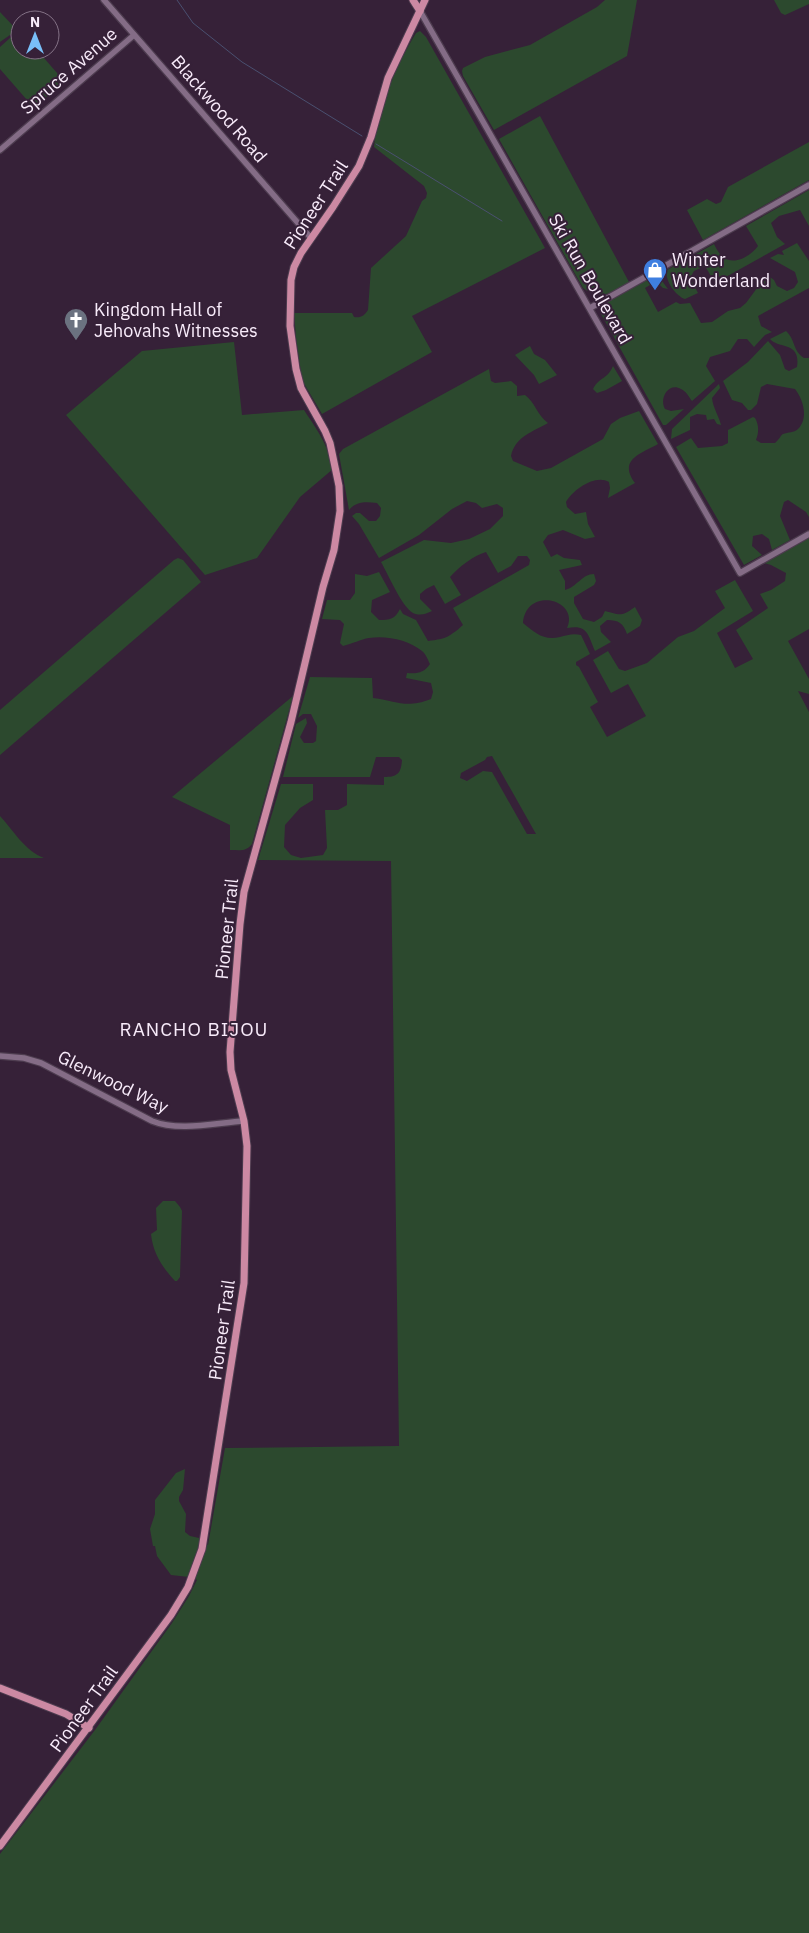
<svg xmlns="http://www.w3.org/2000/svg" width="809" height="1933" font-family="'IBM Plex Sans',sans-serif">
	<style>
		.green { fill: #2c492e; fill-rule: evenodd }
		.lines { fill: none; stroke-linecap: round; stroke-linejoin: round }
		.stream { stroke: #4a5070; stroke-width: 1 }
		.minor-casing { stroke: #4d3c4f; stroke-width: 8 }
		.major-casing { stroke: #4d3c4f; stroke-width: 9 }
		.minor { stroke: #846c86; stroke-width: 5.5 }
		.major { stroke: #cc89a3; stroke-width: 7 }
		.labels { text-anchor: middle; stroke-width: 4; stroke-linejoin: round; paint-order: stroke }
		.street-label { font-size: 18px; fill: #f8ebfa; stroke: #362138 }
		.poi-label { font-size: 18px; fill: #f8ebfa; stroke: #362138; text-anchor: start }
		.neighbourhood-label { font-size: 19px; letter-spacing: 1px; fill: #f8ebfa; stroke: #362138 }
	</style>
	<rect width="100%" height="100%" fill="#362138"/>
	<g class="green">
		<path d="M 605,0 L 637,0 L 627,56 L 494,130 L 463,76 L 462,71 L 463,68 L 485,57 L 530,45 L 597,7 Z"/>
		<path d="M 774,0 L 809,0 L 809,4 L 785,15 L 781,13 Z"/>
		<path d="M 0,12 L 17,30 L 0,42 Z"/>
		<path d="M 19,30 L 20,50 L 37,50 L 64,81 L 34,108 L 0,69 L 0,47 Z"/>
		<path d="M 420,31 L 426,37 L 545,248 L 412,316 L 432,352 L 322,414 L 302,380 L 296,337 L 294,313 L 352,313 L 354,317 C 361,318 364,316 368,310 L 371,268 L 406,236 L 422,201 L 426,198 L 427,193 L 424,186 L 374,147 C 378,108 396,66 416,33 Z"/>
		<path d="M 540,116 L 629,282 C 611,292 602,302 583,288 L 499,139 Z"/>
		<path d="M 809,142 L 809,180 L 703,240 L 687,210 L 707,199 L 716,204 L 721,202 L 728,187 Z"/>
		<path d="M 809,190 L 809,226 L 800,210 L 779,216 L 771,223 L 777,237 L 785,244 L 715,283 L 705,266 L 694,271 L 690,278 L 698,293 L 685,299 C 676,296 664,280 667,270 L 714,244 C 716,248 719,254 723,257 C 734,266 751,256 758,246 L 746,226 Z"/>
		<path d="M 797,243 L 809,261 L 809,288 L 758,316 L 761,326 L 772,332 L 765,335 L 754,347 L 747,339 L 738,339 L 730,351 L 710,357 L 706,366 L 715,381 L 692,401 C 689,397 686,391 681,389 C 668,382 659,399 665,409 L 671,411 L 684,409 L 666,425 L 663,425 L 601,314 L 602,305 L 651,278 L 659,277 L 668,289 L 663,288 L 658,283 L 655,282 L 645,288 L 658,312 L 676,302 L 680,304 L 690,303 L 701,323 L 712,322 L 728,311 L 740,308 L 746,303 L 760,284 L 770,277 L 774,280 L 777,286 L 787,291 L 794,288 L 798,282 L 795,272 L 770,258 L 778,254 L 784,255 L 782,251 Z"/>
		<path d="M 786,331 C 796,340 792,350 804,358 L 809,358 L 809,517 L 806,512 L 788,500 L 784,502 L 780,516 L 790,540 L 772,550 L 769,539 L 762,534 L 753,536 L 752,546 L 762,555 L 744,565 L 676,447 L 691,438 L 698,448 L 722,446 L 728,443 L 728,430 L 753,417 L 755,418 C 759,425 759,432 756,440 L 761,443 L 775,443 C 779,440 780,436 783,434 C 788,432 794,433 798,429 C 809,418 803,399 795,389 L 767,384 L 761,387 L 757,404 L 751,410 L 748,410 L 742,403 L 732,400 L 723,381 L 748,362 L 768,341 L 780,355 L 785,369 L 789,371 L 797,367 C 801,341 778,349 770,339 Z"/>
		<path d="M 234,342 L 242,415 L 304,410 C 319,433 326,441 333,469 L 300,497 L 257,558 L 205,575 L 66,415 L 142,351 Z"/>
		<path d="M 530,346 L 534,354 L 545,360 L 557,375 L 539,384 L 534,375 L 515,355 Z"/>
		<path d="M 613,366 L 622,381 L 606,390 L 597,393 L 593,389 C 600,376 607,380 613,366 Z"/>
		<path d="M 489,369 L 491,381 L 495,383 L 511,381 L 517,386 L 517,396 L 525,395 C 535,402 537,415 548,423 C 532,432 515,437 511,456 L 513,461 L 537,471 L 551,468 L 603,439 L 611,424 L 620,418 L 639,411 L 658,444 C 640,454 618,460 635,483 L 608,498 L 610,488 L 609,482 C 595,474 573,490 566,502 L 567,507 L 575,514 L 586,512 L 588,524 L 595,537 L 585,539 L 563,530 L 548,535 L 543,542 L 551,557 L 557,554 L 564,558 L 580,560 L 582,565 L 559,570 L 565,581 L 565,590 C 577,587 582,574 594,574 L 596,581 L 594,585 L 574,597 L 574,603 L 583,619 L 594,622 L 602,617 L 605,611 C 620,615 621,617 635,607 L 642,620 L 640,626 L 627,634 C 623,623 619,620 607,620 L 600,626 L 601,632 L 611,642 L 595,651 C 588,635 588,624 567,628 C 580,599 526,586 523,623 C 535,633 544,641 560,637 C 567,635 573,633 581,635 L 590,654 L 576,662 L 576,665 L 579,667 L 598,702 L 590,707 L 607,737 L 646,716 L 628,684 L 611,693 L 593,660 L 608,651 L 619,669 L 625,671 L 647,663 L 678,637 L 694,631 L 725,608 L 715,591 L 735,580 L 753,611 L 717,633 L 735,668 L 753,659 L 736,630 L 768,608 L 760,594 L 771,590 L 785,581 L 786,573 L 771,565 L 764,563 L 809,538 L 809,629 L 788,641 L 809,679 L 809,694 L 798,691 L 809,712 L 809,1933 L 0,1933 L 0,1854 L 95,1730 L 172,1623 L 189,1596 L 197,1580 L 192,1575 L 189,1577 L 171,1575 L 157,1556 L 155,1546 L 153,1546 L 150,1529 L 155,1514 L 155,1500 L 176,1473 L 185,1469 L 183,1490 L 179,1497 L 179,1501 L 186,1514 L 185,1532 L 190,1536 L 199,1538 L 202,1542 L 208,1545 L 225,1448 L 399,1446 L 391,861 L 258,860 L 281,784 L 313,784 L 313,800 L 300,808 L 285,825 L 284,847 L 291,855 L 301,858 L 323,855 L 327,848 L 325,810 L 338,810 L 347,805 L 347,784 L 384,785 L 384,777 C 397,777 401,774 402,760 L 399,757 L 376,757 L 370,777 L 283,777 L 296,724 L 306,718 L 307,723 L 300,737 L 304,743 L 313,743 L 316,741 L 317,726 L 311,714 L 303,714 L 298,718 L 310,677 L 372,678 L 373,698 C 398,701 405,709 431,699 L 433,692 L 431,683 L 406,678 L 407,673 C 417,674 424,673 430,664 C 428,660 426,654 422,651 C 409,640 386,635 369,638 C 361,639 352,644 343,646 L 340,643 L 344,624 L 340,620 L 322,619 L 327,600 L 350,600 L 355,593 L 355,574 L 367,576 L 379,572 L 390,592 L 372,600 L 371,612 L 379,620 C 390,620 395,619 400,609 L 403,614 L 416,620 L 428,641 C 436,640 446,639 453,633 C 457,631 459,628 463,625 L 453,608 L 529,565 L 530,560 L 527,556 L 518,556 L 511,566 L 498,573 L 486,552 C 473,556 460,566 450,577 L 461,595 L 445,604 L 434,585 L 426,589 L 420,594 L 420,599 L 432,611 C 426,614 420,616 413,613 C 402,607 388,574 381,562 L 424,540 L 451,543 L 469,539 L 490,529 L 503,516 L 503,508 L 497,504 L 482,508 L 476,503 L 467,501 L 452,509 L 419,535 L 379,558 L 359,524 L 352,516 L 356,513 L 360,513 L 369,521 L 376,521 L 380,516 L 381,508 L 377,503 C 366,502 357,501 349,510 L 339,454 L 343,449 ZM 492,756 L 536,834 L 527,834 L 492,772 L 483,771 L 467,781 L 460,778 L 461,773 L 485,760 L 487,757 Z"/>
		<path d="M 719,384 L 720,388 L 712,398 C 713,408 719,416 721,425 L 717,424 L 714,419 L 707,420 L 706,415 L 697,414 L 690,417 L 690,430 L 671,439 L 672,429 Z"/>
		<path d="M 178,558 L 183,560 L 201,582 L 0,755 L 0,710 L 174,560 Z"/>
		<path d="M 293,696 L 252,844 C 246,852 240,850 230,850 L 230,825 L 172,797 Z"/>
		<path d="M 0,816 C 13,830 25,851 44,858 L 0,858 Z"/>
		<path d="M 163,1201 L 175,1201 L 180,1207 L 182,1211 L 180,1277 L 177,1281 L 175,1281 C 162,1267 153,1253 151,1234 L 157,1230 L 156,1208 Z"/>
	</g>
	<g class="lines">
		<g class="stream">
			<path d="M 177,0 L 193,23 L 242,62 L 362,136"/>
			<path d="M 376,144 L 502,221"/>
		</g>
		<g class="minor-casing">
			<g id="minor">
				<path d="M 104,0 L 311,238"/>
				<path d="M 420,11 L 740,573 L 809,534"/>
				<path d="M 0,150 L 134,35"/>
				<path d="M 590,308 L 809,185"/>
				<path d="M 0,1056 L 24,1058 L 41,1063 L 152,1121 C 179,1132 215,1123 244,1121"/>
			</g>
		</g>
		<g class="major-casing">
			<g id="major">
				<path d="M 413,0 L 420,11"/>
				<path d="M 0,1688 L 66,1714 L 89,1728"/>
				<path d="M 0,1846 L 171,1615 L 188,1587 L 202,1549 L 244,1283 L 247,1146 L 244,1121 L 231,1070 L 230,1052 L 240,924 L 244,892 L 291,722 L 323,587 L 334,550 L 340,511 L 339,486 L 330,443 L 325,431 L 301,388 L 296,369 L 290,326 L 291,280 L 294,267 L 301,253 L 333,207 L 359,166 L 371,137 L 388,78 L 425,0"/>
			</g>
		</g>
		<use href="#minor" class="minor"/>
		<use href="#major" class="major"/>
	</g>
	<defs>
		<g id="shop-pin" transform="scale(1.25)"><path d="M0 17L-7.5 6A9.5 9.5 0 1 1 7.5 6Z" fill="#3f7fe0" stroke="#362138"/><path d="M-5-2.5h2.3a2.7 3.5 0 0 1 5.4 0H5L5.5 6h-11ZM-1.5-2.5h3a1.5 2.3 0 0 0-3 0Z" fill="#fff"/></g>
		<g id="church-pin" transform="scale(1.25)"><path d="M0 17L-7.5 6A9.5 9.5 0 1 1 7.5 6Z" fill="#6b7280" stroke="#362138"/><path d="M-1.2-6h2.4v3.5h3.3v2.4h-3.3V6h-2.4V-.1h-3.3v-2.4h3.3Z" fill="#fff"/></g>
	</defs>
	<g fill-rule="evenodd">
		<use href="#shop-pin" x="655" y="270"/>
		<use href="#church-pin" x="76" y="320"/>
	</g>
	<g class="labels">
		<g class="street-label">
			<text transform="translate(69 71) rotate(-41)" y="6">Spruce Avenue</text>
			<text transform="translate(219 109) rotate(49)" y="6">Blackwood Road</text>
			<text transform="translate(316 205) rotate(-57)" y="6">Pioneer Trail</text>
			<text transform="translate(590 279) rotate(60)" y="6">Ski Run Boulevard</text>
			<text transform="translate(227 929) rotate(-84)" y="6">Pioneer Trail</text>
			<text transform="translate(113 1082) rotate(26)" y="6">Glenwood Way</text>
			<text transform="translate(222 1330) rotate(-82)" y="6">Pioneer Trail</text>
			<text transform="translate(84 1709) rotate(-54)" y="6">Pioneer Trail</text>
		</g>
		<g class="poi-label">
			<text x="672" y="266">Winter<tspan x="672" dy="21">Wonderland</tspan></text>
			<text x="94" y="316">Kingdom Hall of<tspan x="94" dy="21">Jehovahs Witnesses</tspan></text>
		</g>
		<g class="neighbourhood-label">
			<text x="194" y="1036">RANCHO BIJOU</text>
		</g>
	</g>
	<g transform="translate(35 35)"><circle r="24" fill="#362138" stroke="#847286"/>
	<path d="M0-4L9 19L0 12L-9 19Z" fill="#79bff8"/>
	<text y="-8" font-size="14" font-weight="bold" text-anchor="middle" fill="#f8ebfa">N</text>
	</g>
</svg>
